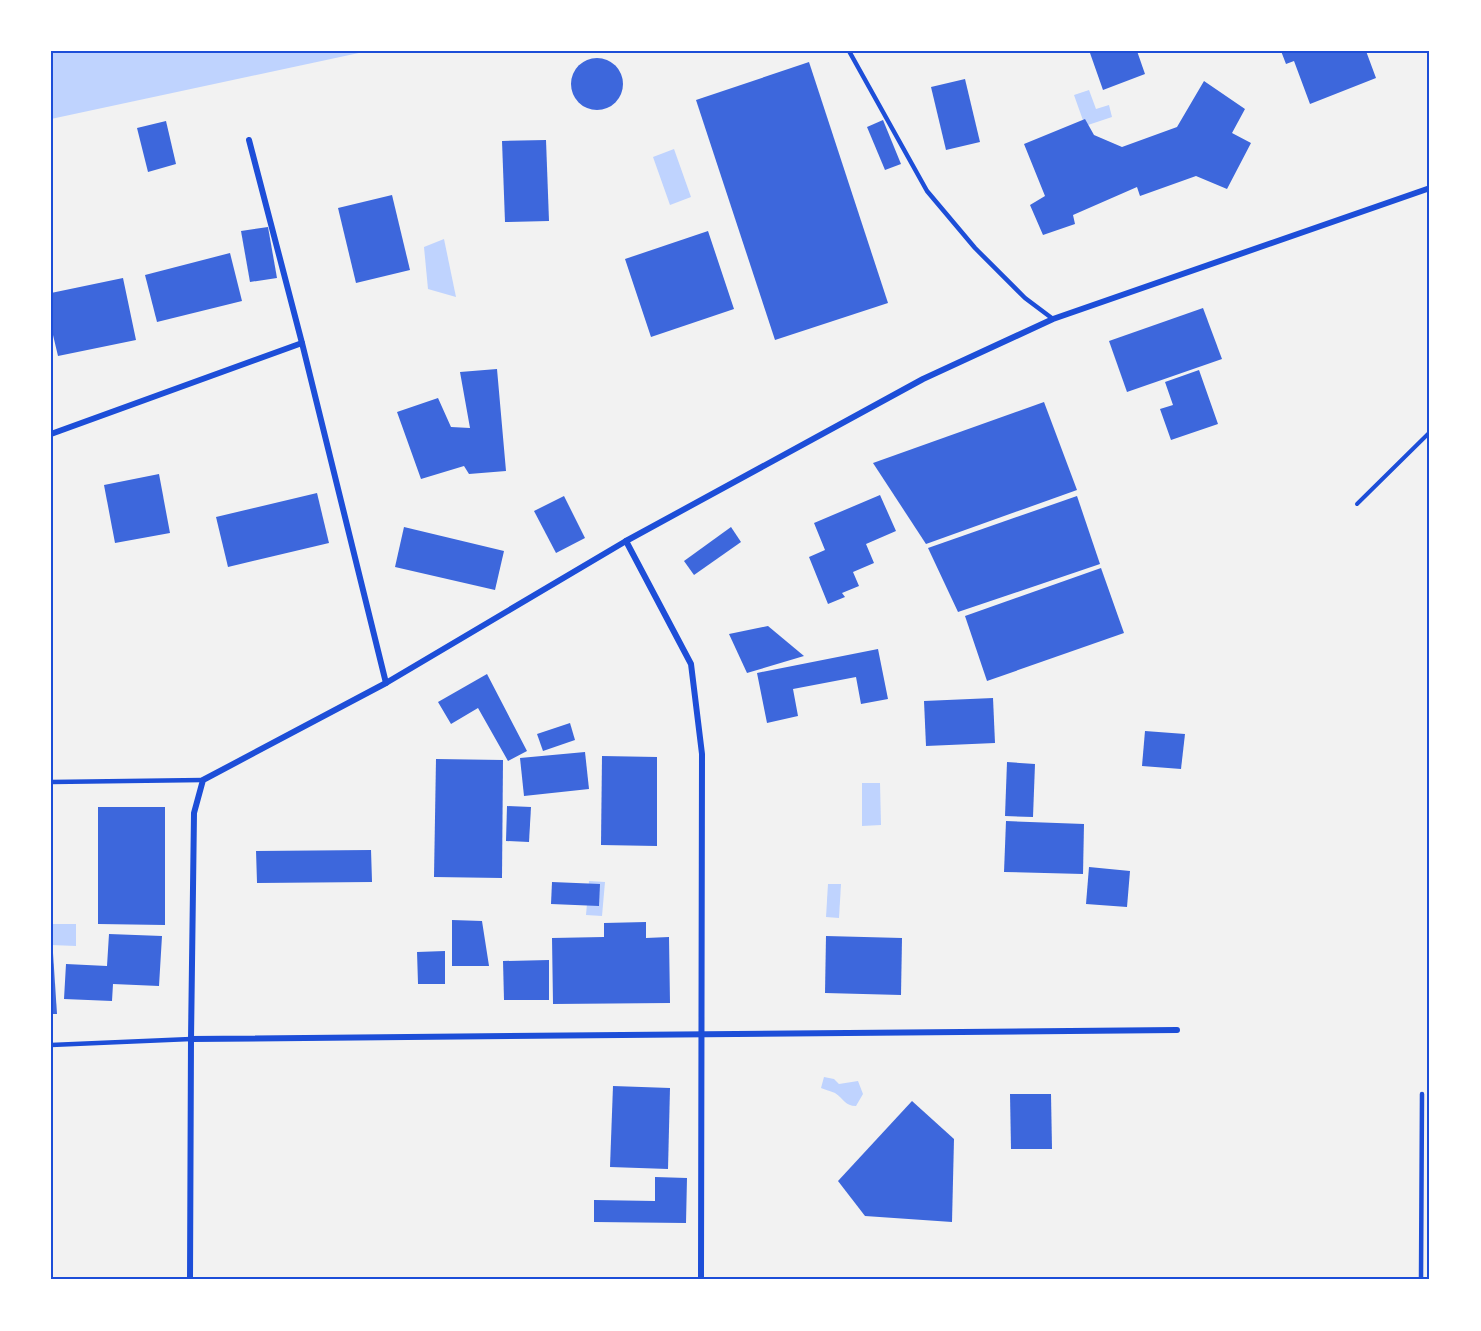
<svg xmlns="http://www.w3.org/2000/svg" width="1481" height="1331" font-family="Montserrat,sans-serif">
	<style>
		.water { fill: #bfd3fe }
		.building { fill: #3d67dc }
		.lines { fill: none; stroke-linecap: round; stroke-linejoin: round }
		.path { stroke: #1d4ed8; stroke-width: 4 }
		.service { stroke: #1d4ed8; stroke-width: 4.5 }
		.minor { stroke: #1d4ed8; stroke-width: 6 }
		.neatline { fill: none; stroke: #1d4ed8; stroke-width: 2 }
	</style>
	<rect width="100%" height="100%" fill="#f2f2f2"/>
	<g class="water">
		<path d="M 51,51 L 368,51 L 51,119 Z"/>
		<path d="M 1089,90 L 1096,109 L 1109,105 L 1112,117 L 1085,126 L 1074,95 Z"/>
		<path d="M 674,149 L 691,197 L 670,205 L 653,157 Z"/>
		<path d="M 444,239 L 456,297 L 428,289 L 424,247 Z"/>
		<path d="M 862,783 L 880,783 L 881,825 L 862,826 Z"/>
		<path d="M 589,881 L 605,882 L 602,916 L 586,915 Z"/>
		<path d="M 828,884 L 841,884 L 839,918 L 826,917 Z"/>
		<path d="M 51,924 L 76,924 L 76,946 L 51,945 Z"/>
		<path d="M 824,1077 L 834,1079 L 839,1084 L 858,1081 L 863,1094 L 856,1106 C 845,1106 844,1099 835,1093 C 831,1091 825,1090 821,1088 Z"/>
	</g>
	<g class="building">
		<path d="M 1094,51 L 1137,51 L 1145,74 L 1103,90 L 1090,53 Z"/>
		<path d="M 1281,51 L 1366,51 L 1376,78 L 1310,104 L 1294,61 L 1286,64 Z"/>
		<circle cx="597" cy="84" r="26"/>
		<path d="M 809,62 L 888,303 L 775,340 L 696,100 Z"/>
		<path d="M 965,79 L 980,142 L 946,150 L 931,87 Z"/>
		<path d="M 1204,81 L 1245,109 L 1232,133 L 1251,143 L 1227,189 L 1196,176 L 1140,196 L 1137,187 L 1073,215 L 1075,224 L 1043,235 L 1030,205 L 1045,196 L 1024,144 L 1085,119 L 1094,135 L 1122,147 L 1177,127 Z"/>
		<path d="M 883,120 L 901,164 L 885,170 L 867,127 Z"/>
		<path d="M 166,121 L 176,164 L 148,172 L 137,128 Z"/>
		<path d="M 546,140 L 549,221 L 505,222 L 502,141 Z"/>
		<path d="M 392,195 L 410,270 L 356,283 L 338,208 Z"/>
		<path d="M 268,227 L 277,278 L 250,282 L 241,231 Z"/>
		<path d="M 708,231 L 734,309 L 651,337 L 625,259 Z"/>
		<path d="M 230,253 L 242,301 L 157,322 L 145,275 Z"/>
		<path d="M 123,278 L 136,340 L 58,356 L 53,335 L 51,335 L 51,293 Z"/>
		<path d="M 1203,308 L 1222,359 L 1127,392 L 1109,341 Z"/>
		<path d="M 497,369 L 506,471 L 469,474 L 464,466 L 421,479 L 397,412 L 438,398 L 451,427 L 470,428 L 460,372 Z"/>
		<path d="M 1199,370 L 1218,424 L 1171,440 L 1160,409 L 1173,405 L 1165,382 Z"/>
		<path d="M 1044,402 L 1077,490 L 926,544 L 873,463 Z"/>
		<path d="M 159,474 L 170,533 L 115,543 L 104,485 Z"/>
		<path d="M 317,493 L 329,543 L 228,567 L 216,517 Z"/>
		<path d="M 880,495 L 896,531 L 866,544 L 874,563 L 853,572 L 859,586 L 842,593 L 845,597 L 828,604 L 809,557 L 825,550 L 814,523 Z"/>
		<path d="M 564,496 L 585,538 L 556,553 L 534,511 Z"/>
		<path d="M 1077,496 L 1100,564 L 958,612 L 928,548 Z"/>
		<path d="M 404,527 L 504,551 L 495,590 L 395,567 Z"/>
		<path d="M 731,527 L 741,542 L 694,575 L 684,561 Z"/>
		<path d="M 1101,568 L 1124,633 L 987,681 L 965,616 Z"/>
		<path d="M 768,626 L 804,656 L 747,673 L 729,634 Z"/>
		<path d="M 878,649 L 888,699 L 861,704 L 856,677 L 793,689 L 798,716 L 767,723 L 757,673 Z"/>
		<path d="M 487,674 L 527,751 L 508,761 L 478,708 L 451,724 L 438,702 Z"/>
		<path d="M 993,698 L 995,743 L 926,746 L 924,701 Z"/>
		<path d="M 570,723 L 575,740 L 543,751 L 537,734 Z"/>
		<path d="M 1145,731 L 1185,734 L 1181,769 L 1142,766 Z"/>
		<path d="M 585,752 L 589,789 L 524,796 L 520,758 Z"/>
		<path d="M 602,756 L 657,757 L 657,846 L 601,845 Z"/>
		<path d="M 436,759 L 503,760 L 502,878 L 434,877 Z"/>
		<path d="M 1007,762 L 1035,764 L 1033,817 L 1005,816 Z"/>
		<path d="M 507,806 L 531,807 L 529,842 L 506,841 Z"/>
		<path d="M 98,807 L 165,807 L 165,925 L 98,924 Z"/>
		<path d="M 1006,821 L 1084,824 L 1083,874 L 1004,872 Z"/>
		<path d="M 371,850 L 372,882 L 257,883 L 256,851 Z"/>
		<path d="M 1089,867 L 1130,871 L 1127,907 L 1086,904 Z"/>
		<path d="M 552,882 L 600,884 L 599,906 L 551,904 Z"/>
		<path d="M 452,920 L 482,921 L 489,966 L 452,966 Z"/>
		<path d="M 646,922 L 646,938 L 669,937 L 670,1003 L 553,1004 L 552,938 L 604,937 L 604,923 Z"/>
		<path d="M 109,934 L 162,936 L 159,986 L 113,984 L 112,1001 L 64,999 L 66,964 L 107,966 Z"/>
		<path d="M 826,936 L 902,938 L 901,995 L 825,993 Z"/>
		<path d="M 445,951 L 445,984 L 418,984 L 417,952 Z"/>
		<path d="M 53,953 L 57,1014 L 51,1014 L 51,954 Z"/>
		<path d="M 549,960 L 549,1000 L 504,1000 L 503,961 Z"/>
		<path d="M 613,1086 L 670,1088 L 668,1169 L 610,1167 Z"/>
		<path d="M 1010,1094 L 1051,1094 L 1052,1149 L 1011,1149 Z"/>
		<path d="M 912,1101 L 954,1139 L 952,1222 L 865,1216 L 838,1181 Z"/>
		<path d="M 655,1177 L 687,1178 L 686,1223 L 594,1222 L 594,1200 L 655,1201 Z"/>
	</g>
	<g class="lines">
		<path class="path" d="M 1357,504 L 1430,432"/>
		<g class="service">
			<path d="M 849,51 L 927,191 L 975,248 L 1025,298 L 1053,319"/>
			<path d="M 51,782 L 203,780"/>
			<path d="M 51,1045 L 191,1039"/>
			<path d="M 1421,1280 L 1422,1094"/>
		</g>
		<g class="minor">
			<path d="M 249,140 L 302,343 L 386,683"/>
			<path d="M 51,434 L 302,343"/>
			<path d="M 626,541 L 691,664 L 702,754 L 701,1280"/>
			<path d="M 191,1039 L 1177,1030"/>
			<path d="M 190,1280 L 191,1039 L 194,813 L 203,780 L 386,683 L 626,541 L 923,379 L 1053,319 L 1430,188"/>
		</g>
	</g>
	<rect width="1481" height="1331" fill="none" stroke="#ffffff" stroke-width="105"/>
	<rect x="52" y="52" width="1376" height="1226" class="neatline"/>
</svg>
